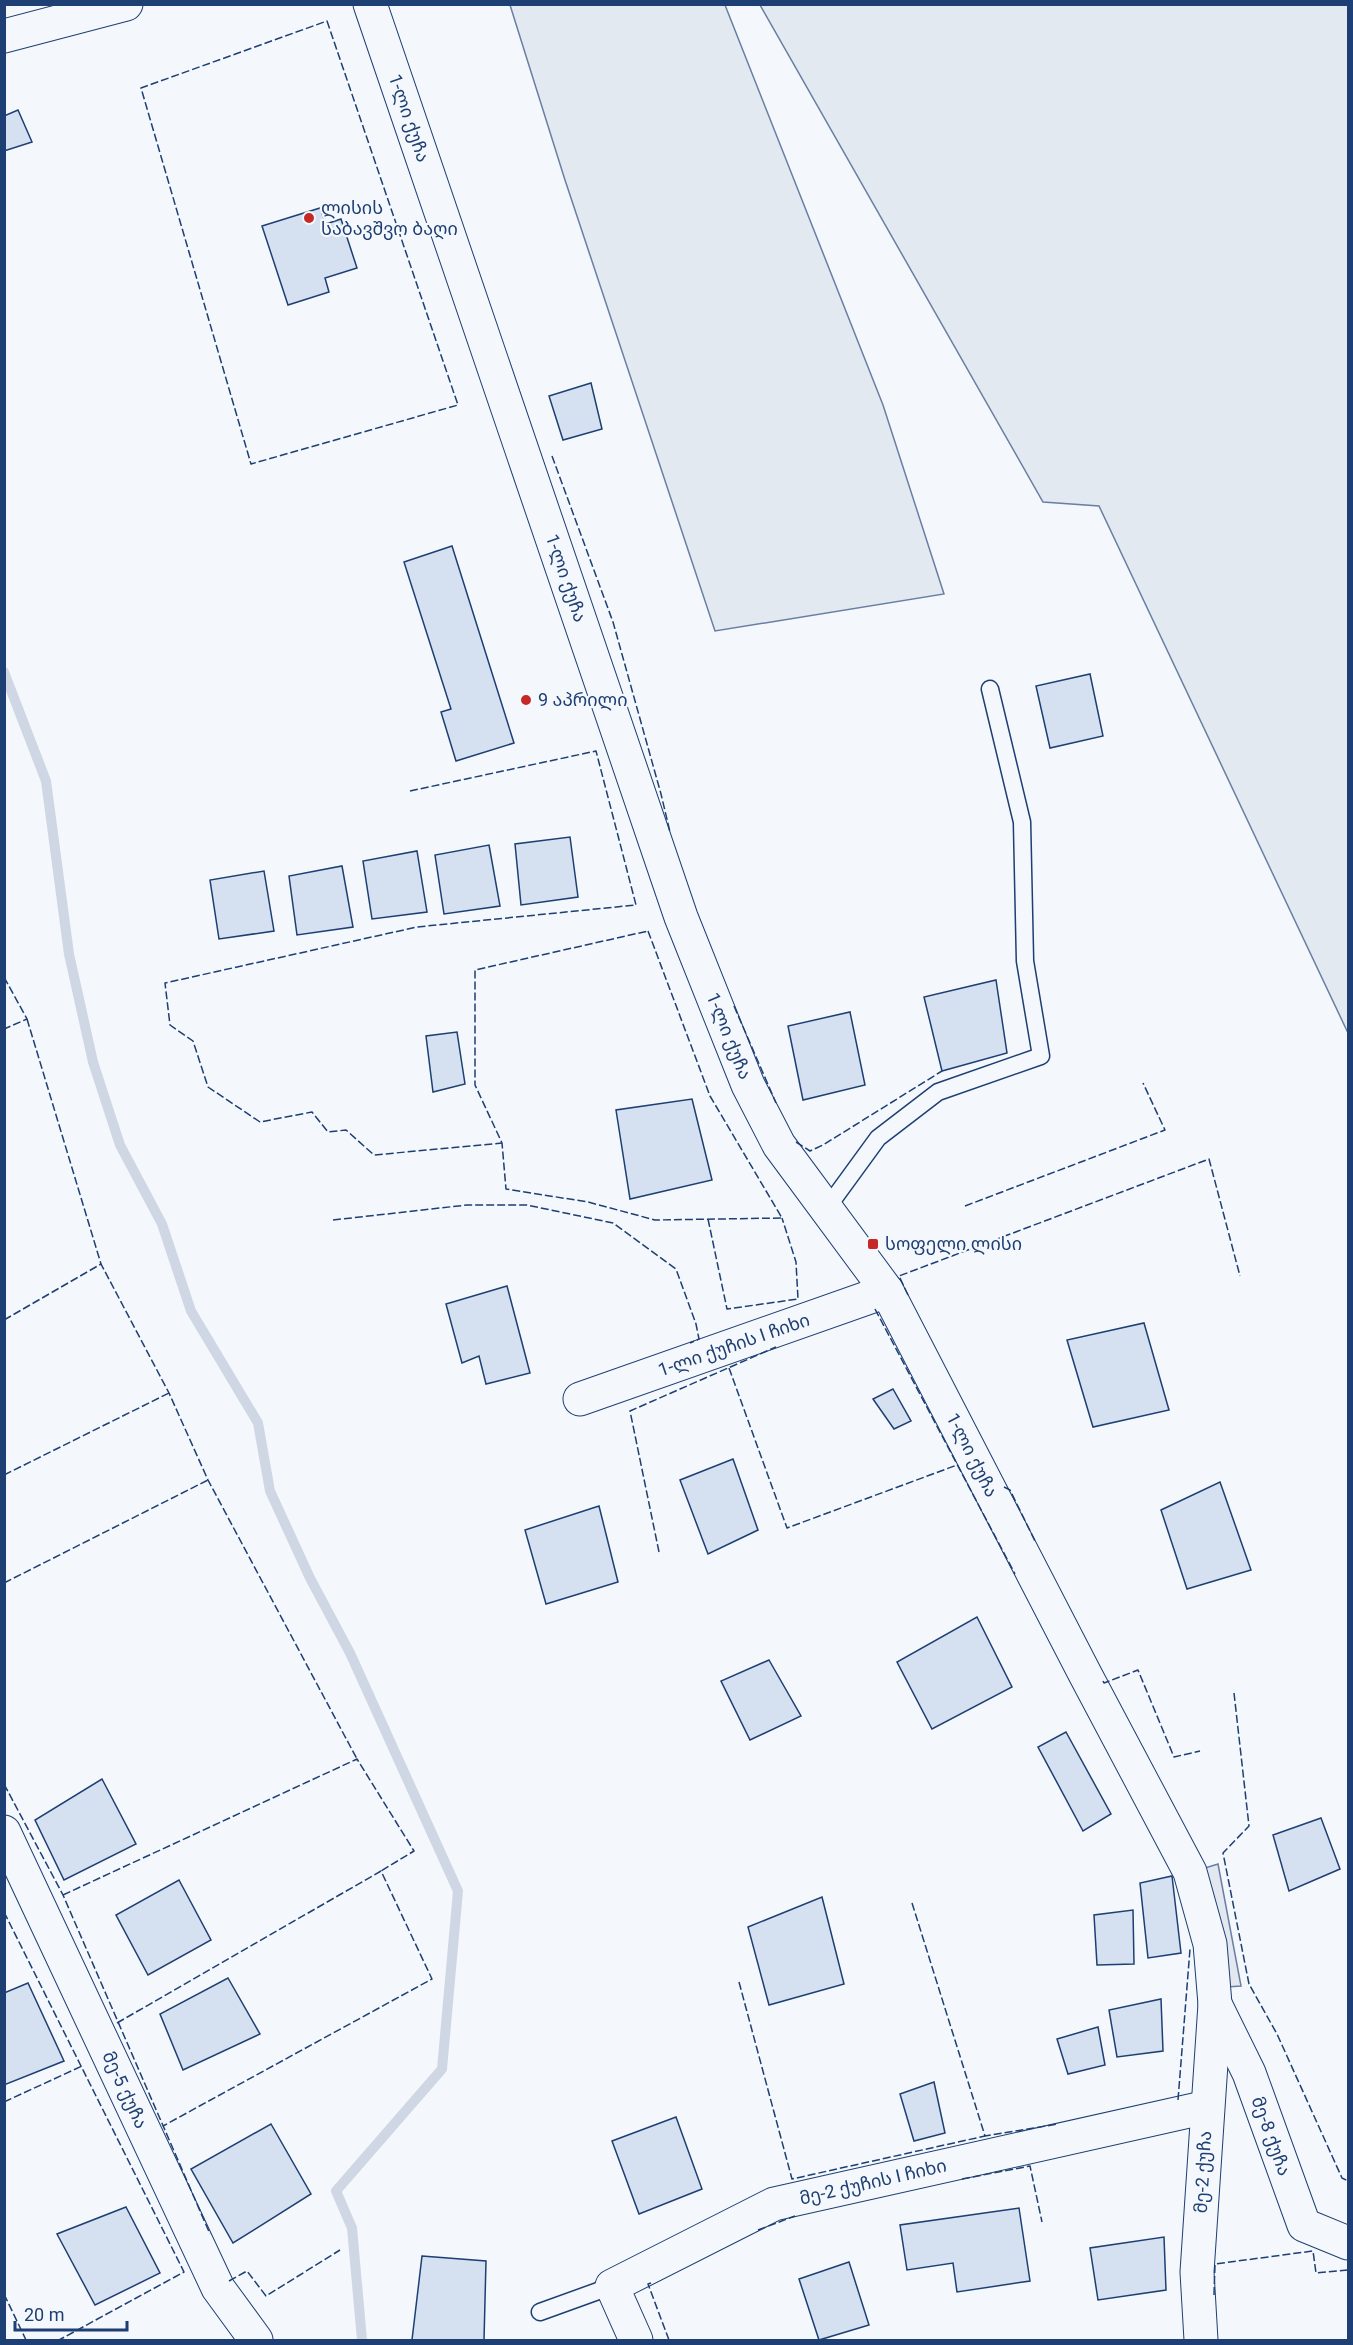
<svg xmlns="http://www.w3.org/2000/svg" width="1353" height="2345" font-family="Roboto,'Noto Sans Georgian',sans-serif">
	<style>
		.green { fill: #e3e9f0; stroke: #687fa3; stroke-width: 1.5 }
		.parking { fill: #e3e8f0; stroke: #687fa3; stroke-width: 1.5 }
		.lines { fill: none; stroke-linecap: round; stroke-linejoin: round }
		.stream { stroke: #cfd7e4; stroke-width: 10 }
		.building { fill: #d5e0f0; stroke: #1d3f73; stroke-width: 1.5 }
		.lane-casing { stroke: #1d3f73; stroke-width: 19 }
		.street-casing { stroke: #1d3f73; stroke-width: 35 }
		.secondary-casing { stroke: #1d3f73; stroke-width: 35 }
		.lane { stroke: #f4f7fb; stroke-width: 16 }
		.street { stroke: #f4f7fb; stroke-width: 33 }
		.secondary { stroke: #f4f7fb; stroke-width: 33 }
		.fence { stroke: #1d3f73; stroke-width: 1.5; stroke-dasharray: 8 3; stroke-linecap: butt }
		.poi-dot { fill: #c62828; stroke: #f4f7fb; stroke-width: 2 }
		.labels { text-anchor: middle; stroke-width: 4.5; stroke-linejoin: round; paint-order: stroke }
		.street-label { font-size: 18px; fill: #1d3f73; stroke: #f4f7fb }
		.poi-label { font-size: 18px; fill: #1d3f73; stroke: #f4f7fb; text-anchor: start }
	</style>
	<rect width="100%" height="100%" fill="#f4f7fb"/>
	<g class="green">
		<path d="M 510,5 L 725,5 L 883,405 L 944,594 L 715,631 L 565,180 Z"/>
		<path d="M 760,5 L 1348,5 L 1348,1033 L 1099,506 L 1043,502 Z"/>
	</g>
	<path class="parking" d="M 1218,1864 L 1241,1986 L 1226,1987 L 1205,1868 Z"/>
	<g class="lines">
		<path class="stream" d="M 4,672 L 46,781 L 69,954 L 93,1062 L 120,1145 L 162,1224 L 191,1311 L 258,1423 L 270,1491 L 310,1578 L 350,1653 L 458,1891 L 442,2069 L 336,2191 L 352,2228 L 362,2340"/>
	</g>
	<g class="building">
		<path d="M 18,110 L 32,142 L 4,151 L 4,116 Z"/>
		<path d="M 320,208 L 326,224 L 341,219 L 357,268 L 325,278 L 329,292 L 288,305 L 262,226 Z"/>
		<path d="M 591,383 L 602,429 L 563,440 L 549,396 Z"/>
		<path d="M 452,546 L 514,743 L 456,761 L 441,712 L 451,709 L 404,562 Z"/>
		<path d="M 1090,674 L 1103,736 L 1050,748 L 1036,686 Z"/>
		<path d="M 570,837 L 578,897 L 521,905 L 515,844 Z"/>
		<path d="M 489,845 L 500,906 L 444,914 L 435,855 Z"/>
		<path d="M 417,851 L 427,912 L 372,919 L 363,861 Z"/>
		<path d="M 342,866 L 353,927 L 297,935 L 289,876 Z"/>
		<path d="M 264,871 L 274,931 L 219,939 L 210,880 Z"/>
		<path d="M 996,980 L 1007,1053 L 942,1071 L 924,997 Z"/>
		<path d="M 850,1012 L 865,1085 L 803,1100 L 788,1026 Z"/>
		<path d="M 457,1032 L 465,1084 L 433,1092 L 426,1036 Z"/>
		<path d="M 692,1099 L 712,1180 L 630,1199 L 616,1110 Z"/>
		<path d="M 507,1286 L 530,1373 L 486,1384 L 479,1356 L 462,1363 L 446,1304 Z"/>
		<path d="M 1144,1323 L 1169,1410 L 1093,1427 L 1067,1340 Z"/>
		<path d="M 893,1389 L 911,1421 L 894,1429 L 873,1399 Z"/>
		<path d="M 733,1459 L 758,1530 L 708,1554 L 680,1480 Z"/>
		<path d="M 1220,1482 L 1251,1570 L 1187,1589 L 1161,1510 Z"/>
		<path d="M 599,1506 L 618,1582 L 546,1604 L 525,1530 Z"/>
		<path d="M 977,1617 L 1012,1687 L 932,1729 L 897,1662 Z"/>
		<path d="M 769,1660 L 801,1716 L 750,1740 L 721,1681 Z"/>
		<path d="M 1066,1732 L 1111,1814 L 1083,1831 L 1038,1747 Z"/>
		<path d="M 102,1779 L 136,1844 L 64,1880 L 35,1820 Z"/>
		<path d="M 1321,1818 L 1340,1869 L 1289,1891 L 1273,1835 Z"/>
		<path d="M 1172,1876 L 1181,1953 L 1148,1958 L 1140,1883 Z"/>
		<path d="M 179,1880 L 211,1940 L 148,1975 L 116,1915 Z"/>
		<path d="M 822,1897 L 844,1984 L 769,2005 L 748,1927 Z"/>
		<path d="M 1133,1910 L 1134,1964 L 1097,1965 L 1094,1915 Z"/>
		<path d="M 228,1978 L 260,2034 L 183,2070 L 160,2014 Z"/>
		<path d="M 28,1983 L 64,2061 L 4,2085 L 4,1993 Z"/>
		<path d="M 1161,1999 L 1163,2051 L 1117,2057 L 1109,2010 Z"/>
		<path d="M 1098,2027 L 1105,2065 L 1068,2074 L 1057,2039 Z"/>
		<path d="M 934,2082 L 945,2133 L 914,2141 L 900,2094 Z"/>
		<path d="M 676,2117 L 702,2189 L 639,2214 L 612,2141 Z"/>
		<path d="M 271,2124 L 311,2194 L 233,2243 L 191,2169 Z"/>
		<path d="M 126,2207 L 160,2273 L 95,2305 L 57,2234 Z"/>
		<path d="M 1019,2208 L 1030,2281 L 957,2292 L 953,2263 L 907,2270 L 900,2225 Z"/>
		<path d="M 1164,2237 L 1166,2290 L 1098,2300 L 1090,2248 Z"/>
		<path d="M 422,2256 L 486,2261 L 484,2340 L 412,2340 Z"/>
		<path d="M 849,2262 L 869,2325 L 819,2340 L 799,2279 Z"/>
	</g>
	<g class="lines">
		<g class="lane-casing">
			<g id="lane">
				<path d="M 827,1208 L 878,1138 L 938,1092 L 1041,1056 L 1025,961 L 1022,822 L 990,689"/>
				<path d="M 540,2312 L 612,2286"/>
			</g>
		</g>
		<g class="street-casing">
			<g id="street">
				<path d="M 4,36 L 126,4"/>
				<path d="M 580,1399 L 887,1291"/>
				<path d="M 4,1832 L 218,2288 L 256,2340"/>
				<path d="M 1215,2004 L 1249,2073 L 1304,2225 L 1348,2243"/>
				<path d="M 636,2340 L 612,2286 L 774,2204 L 1207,2107"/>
			</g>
		</g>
		<g class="secondary-casing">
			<path id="secondary" d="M 370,4 L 681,917 L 748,1085 L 779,1145 L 887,1291 L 1085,1674 L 1190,1872 L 1210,1944 L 1215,2004 L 1197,2272 L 1201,2340"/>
		</g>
		<use href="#lane" class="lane"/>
		<use href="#street" class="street"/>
		<use href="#secondary" class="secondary"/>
		<g class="fence">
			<path d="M 327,21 L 458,405 L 251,464 L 141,88 Z"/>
			<path d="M 552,456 L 613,622 L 661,794 L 670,832"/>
			<path d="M 410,791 L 596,751 L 636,905 L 417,927 L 165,983 L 170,1025 L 193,1041 L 208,1087 L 260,1122 L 312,1112 L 328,1132 L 346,1130 L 374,1155 L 502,1143"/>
			<path d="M 648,931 L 710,1096 L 782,1218 L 655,1220 L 588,1202 L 506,1189 L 502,1143 L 475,1085 L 475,970 Z"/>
			<path d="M 4,977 L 27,1019 L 4,1029"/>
			<path d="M 734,1006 L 776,1103"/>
			<path d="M 27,1019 L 101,1264"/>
			<path d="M 796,1142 L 810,1151 L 823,1145 L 942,1071"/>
			<path d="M 965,1206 L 1165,1130 L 1143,1083"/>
			<path d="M 708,1219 L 727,1309 L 798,1299 L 796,1262 L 782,1218"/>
			<path d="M 333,1220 L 467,1205 L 527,1205 L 613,1223 L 676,1269 L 696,1324 L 699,1339 L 690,1343"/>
			<path d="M 908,1295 L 899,1276 L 1209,1159 L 1240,1276"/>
			<path d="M 875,1309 L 1015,1574"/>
			<path d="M 4,1320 L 101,1264 L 169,1393 L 208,1480 L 357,1759"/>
			<path d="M 729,1368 L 787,1528 L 957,1465"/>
			<path d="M 4,1475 L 169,1393"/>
			<path d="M 1004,1487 L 1010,1490 L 1035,1541"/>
			<path d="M 659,1552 L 630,1411 L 776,1347"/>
			<path d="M 4,1583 L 208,1480"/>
			<path d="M 1103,1681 L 1104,1683 L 1138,1670 L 1174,1757 L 1200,1751"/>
			<path d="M 1234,1693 L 1249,1826 L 1223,1853 L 1249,1984 L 1277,2034 L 1342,2178 L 1348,2181"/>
			<path d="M 4,1784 L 63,1895 L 210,2234"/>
			<path d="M 63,1895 L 357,1759 L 414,1851 L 381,1871"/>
			<path d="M 912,1903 L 985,2136 L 1058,2124"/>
			<path d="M 4,1912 L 184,2272 L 59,2340"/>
			<path d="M 739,1982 L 792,2179 L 985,2136"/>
			<path d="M 117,2023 L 381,1871 L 432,1979 L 163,2126"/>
			<path d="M 1178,2100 L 1190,1949"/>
			<path d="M 4,2102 L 82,2066"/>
			<path d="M 962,2179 L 1030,2166 L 1042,2222"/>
			<path d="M 758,2230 L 795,2216"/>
			<path d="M 229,2281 L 247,2271 L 266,2296 L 340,2250"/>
			<path d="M 651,2283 L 648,2284 L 669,2340"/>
			<path d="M 4,2294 L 26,2340"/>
			<path d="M 1214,2295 L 1215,2264 L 1313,2251 L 1316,2273 L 1348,2270"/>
		</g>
	</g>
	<g class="poi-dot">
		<circle cx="309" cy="218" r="6"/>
		<circle cx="526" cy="700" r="6"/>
		<rect x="867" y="1238" width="12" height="12" rx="3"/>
	</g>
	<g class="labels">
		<g class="street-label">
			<text transform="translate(409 118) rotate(71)" y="6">1-ლი ქუჩა</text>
			<text transform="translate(566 578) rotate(71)" y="6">1-ლი ქუჩა</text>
			<text transform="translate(729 1036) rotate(68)" y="6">1-ლი ქუჩა</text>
			<text transform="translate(734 1345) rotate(-19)" y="6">1-ლი ქუჩის I ჩიხი</text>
			<text transform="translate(972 1455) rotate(63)" y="6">1-ლი ქუჩა</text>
			<text transform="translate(125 2090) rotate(65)" y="6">მე-5 ქუჩა</text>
			<text transform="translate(1271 2136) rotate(70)" y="6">მე-8 ქუჩა</text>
			<text transform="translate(1203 2172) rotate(-87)" y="6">მე-2 ქუჩა</text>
			<text transform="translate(873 2182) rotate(-13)" y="6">მე-2 ქუჩის I ჩიხი</text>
		</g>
		<g class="poi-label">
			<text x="321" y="214">ლისის<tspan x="321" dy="21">საბავშვო ბაღი</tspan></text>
			<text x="538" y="706">9 აპრილი</text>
			<text x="885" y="1250">სოფელი ლისი</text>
		</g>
	</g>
	<rect width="1353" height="2345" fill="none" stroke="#1d3f73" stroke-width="12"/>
	<path d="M15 2321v9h112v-9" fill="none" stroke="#1d3f73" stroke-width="3"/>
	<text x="24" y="2321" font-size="18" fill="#1d3f73" stroke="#f4f7fb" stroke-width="4.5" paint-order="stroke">20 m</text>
</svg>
